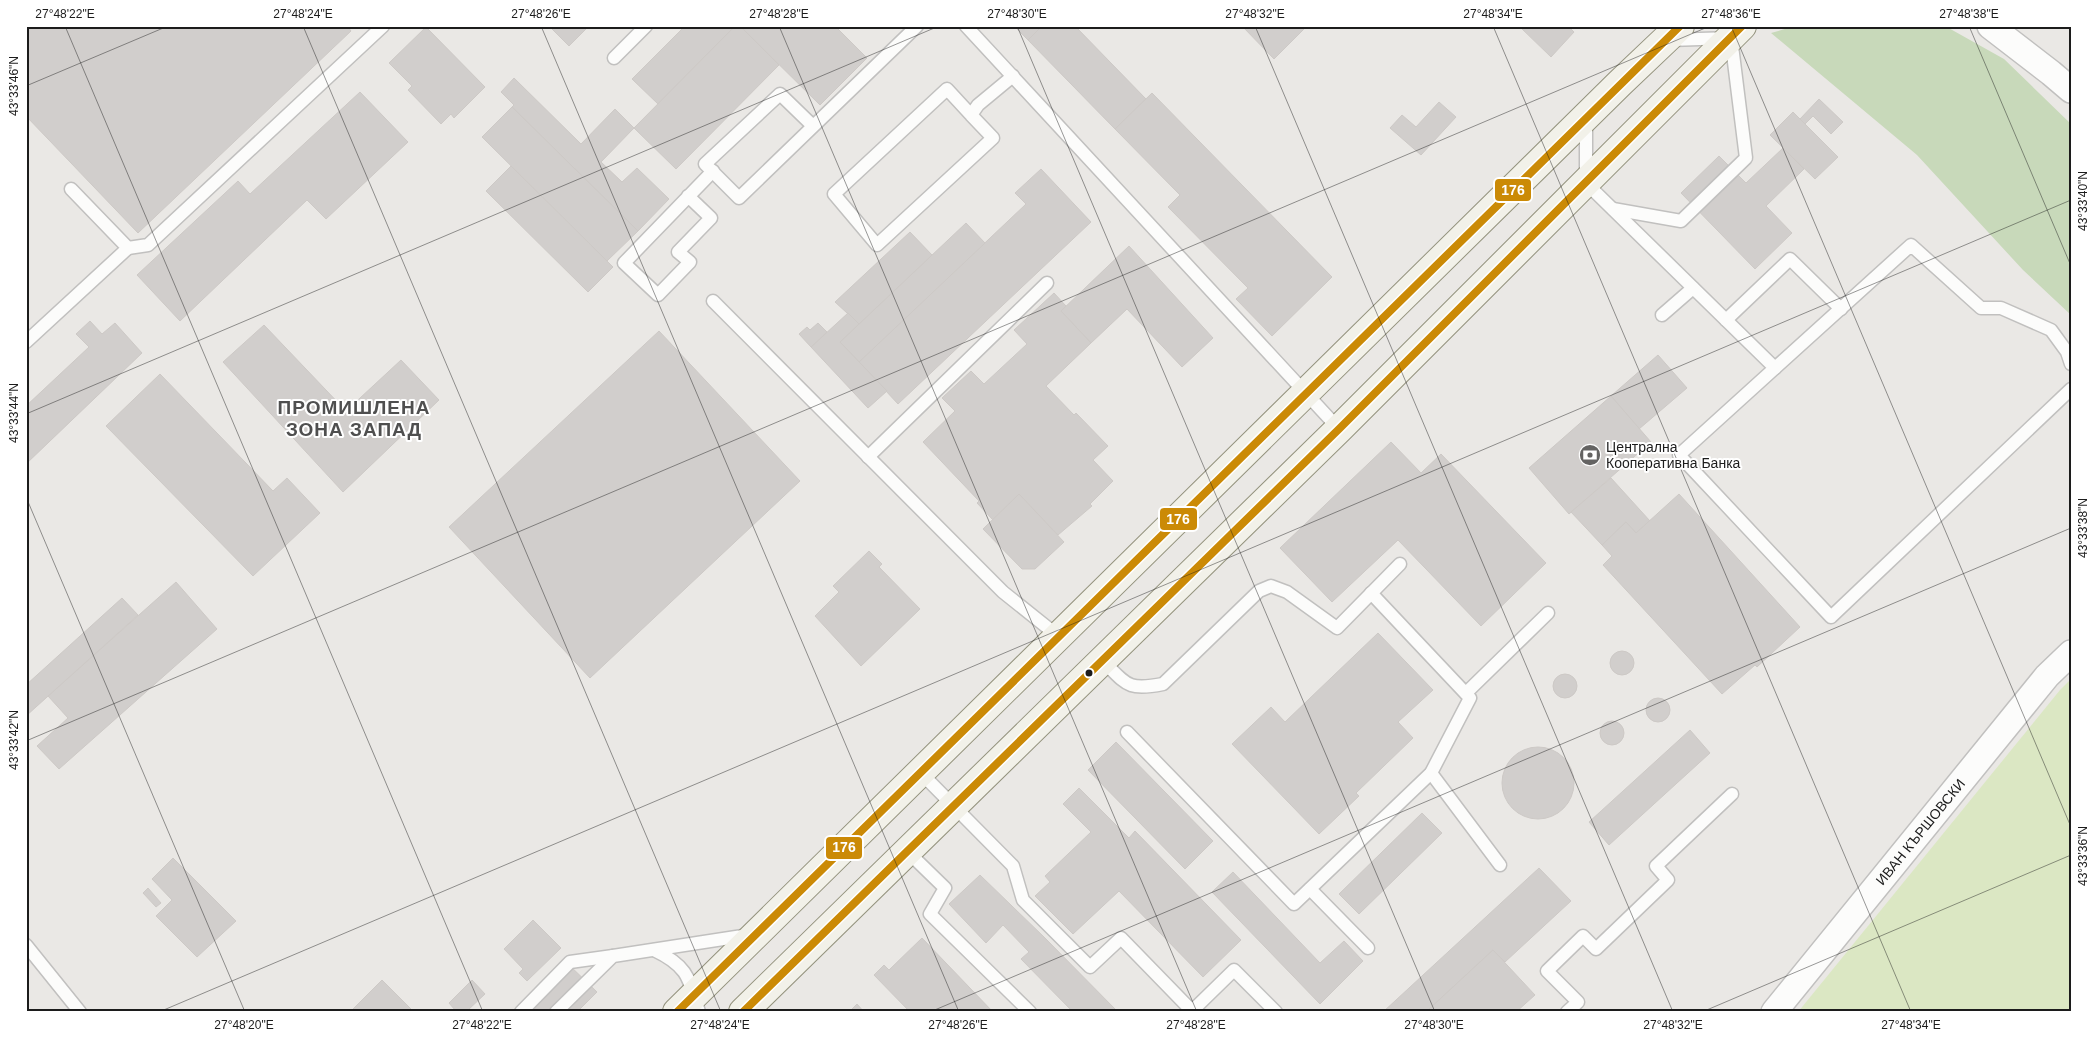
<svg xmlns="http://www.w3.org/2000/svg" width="2097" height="1038" font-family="Helvetica,sans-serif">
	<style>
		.grass { fill: #dbe7c3 }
		.forest { fill: #c8d9ba }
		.building { fill: #d1cecc; stroke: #cdc9c6 }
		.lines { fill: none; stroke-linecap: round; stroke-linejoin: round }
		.service-casing { stroke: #c1c0bf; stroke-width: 15 }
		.minor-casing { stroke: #c1c0bf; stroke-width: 28 }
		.secondary-casing { stroke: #94937e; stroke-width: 30 }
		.service { stroke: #fcfcfb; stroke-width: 12 }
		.minor { stroke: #fcfcfb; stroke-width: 25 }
		.secondary { stroke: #f2f1e9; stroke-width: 28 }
		.bus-1-casing { stroke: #fff; stroke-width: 11 }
		.bus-1 { stroke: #cb8a06; stroke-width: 8 }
		.ticks { fill: none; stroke: #1c1c1c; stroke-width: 1; stroke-opacity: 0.45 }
		.bus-dot { fill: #1c1c1c; stroke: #fff; stroke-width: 2 }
		.labels { text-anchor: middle; stroke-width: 4; stroke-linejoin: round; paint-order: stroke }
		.poi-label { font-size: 14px; fill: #1c1c1c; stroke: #fff; text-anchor: start }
		.street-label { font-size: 14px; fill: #1c1c1c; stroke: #fff }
		.district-label { font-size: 19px; font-weight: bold; letter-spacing: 1px; fill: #4f4f4f; stroke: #fff }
		.line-badge { stroke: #fff; stroke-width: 2 }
		.badge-label { font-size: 14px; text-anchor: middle; font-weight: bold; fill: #fff }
		.neatline { fill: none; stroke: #1c1c1c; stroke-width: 2 }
		.ticks-label { font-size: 12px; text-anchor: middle; fill: #1c1c1c }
	</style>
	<rect width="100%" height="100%" fill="#eae8e5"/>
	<path class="grass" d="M 2071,679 L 2071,1012 L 1798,1012 L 2060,690 Z"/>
	<path class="forest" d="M 1795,26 L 1945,26 L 2004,59 L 2071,124 L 2071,315 L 2023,270 L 1917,155 L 1771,33 Z"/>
	<g class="building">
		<path d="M 26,26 L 347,26 L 351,31 L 138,233 L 26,116 Z"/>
		<path d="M 549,26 L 589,26 L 569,46 Z"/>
		<path d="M 685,26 L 735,26 L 658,104 L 632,79 Z"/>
		<path d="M 735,26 L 740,26 L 779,65 L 676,169 L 634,128 Z"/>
		<path d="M 740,26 L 839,26 L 837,28 L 867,58 L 820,105 Z"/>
		<path d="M 1014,26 L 1042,26 L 1028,40 Z"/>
		<path d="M 1042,26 L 1075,26 L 1146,99 L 1115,129 L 1028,40 Z"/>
		<path d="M 1242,26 L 1307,26 L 1274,59 Z"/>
		<path d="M 1519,26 L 1568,26 L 1574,32 L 1551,57 Z"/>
		<path d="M 426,27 L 485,87 L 454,118 L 451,114 L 441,124 L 408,90 L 412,86 L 389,63 Z"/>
		<path d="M 514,78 L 581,144 L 615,109 L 634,128 L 601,162 L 622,182 L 637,168 L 669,199 L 638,231 L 512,107 L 514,105 L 501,92 Z"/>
		<path d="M 360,92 L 408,142 L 326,219 L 307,200 L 180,321 L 137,275 L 238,181 L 250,194 Z"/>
		<path d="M 1152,93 L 1332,277 L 1272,336 L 1236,299 L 1248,288 L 1168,207 L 1180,195 L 1115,129 Z"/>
		<path d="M 1819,99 L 1843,122 L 1831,134 L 1813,116 L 1805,124 L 1800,119 Z"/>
		<path d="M 1439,102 L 1456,117 L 1421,155 L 1390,128 L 1402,115 L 1416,127 Z"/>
		<path d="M 512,107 L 638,231 L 607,261 L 482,137 Z"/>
		<path d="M 1793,112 L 1838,157 L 1815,179 L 1770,135 Z"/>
		<path d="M 1783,148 L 1804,169 L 1766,206 L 1792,233 L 1755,269 L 1681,193 L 1719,156 L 1746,183 Z"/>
		<path d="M 511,166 L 613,267 L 588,292 L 486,191 Z"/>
		<path d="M 1041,169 L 1091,222 L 898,404 L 859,362 L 1026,204 L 1015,193 Z"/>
		<path d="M 966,223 L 985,243 L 859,362 L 840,342 Z"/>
		<path d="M 910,232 L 932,255 L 859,324 L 835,302 Z"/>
		<path d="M 1129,246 L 1213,338 L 1182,367 L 1127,309 L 1091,343 L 1061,311 Z"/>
		<path d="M 1054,293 L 1066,306 L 1061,311 L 1091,343 L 1046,386 L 1074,415 L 1076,413 L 1108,446 L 1093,460 L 1113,481 L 1090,504 L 1092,506 L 1058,535 L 1019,494 L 993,520 L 977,503 L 979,501 L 923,442 L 955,411 L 942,398 L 971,371 L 984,384 L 1027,344 L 1014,330 Z"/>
		<path d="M 848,313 L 859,324 L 840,342 L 887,391 L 868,408 L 811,347 Z"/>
		<path d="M 90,321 L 102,334 L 115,323 L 142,353 L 26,464 L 26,406 L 89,347 L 76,334 Z"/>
		<path d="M 818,323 L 827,332 L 811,347 L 799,334 L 807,327 L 810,330 Z"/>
		<path d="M 264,325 L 346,411 L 401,360 L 439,400 L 343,492 L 223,362 Z"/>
		<path d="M 659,331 L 800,481 L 590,678 L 449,527 Z"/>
		<path d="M 1658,355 L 1687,388 L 1639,429 L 1611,396 Z"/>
		<path d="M 160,374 L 273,491 L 287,478 L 320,513 L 253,576 L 106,426 Z"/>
		<path d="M 1611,396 L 1651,442 L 1569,514 L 1529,468 Z"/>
		<path d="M 1391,442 L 1421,473 L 1441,454 L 1546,563 L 1481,626 L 1398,540 L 1332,602 L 1280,548 Z"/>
		<path d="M 1611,478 L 1650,521 L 1636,533 L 1626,522 L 1602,545 L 1571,512 Z"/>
		<path d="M 1019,494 L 1064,542 L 1035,569 L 1022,569 L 983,529 Z"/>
		<path d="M 1679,494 L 1800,627 L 1757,667 L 1755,665 L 1722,694 L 1603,565 L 1612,556 L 1602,545 L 1626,522 L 1636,533 Z"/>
		<path d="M 869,551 L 882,564 L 879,567 L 920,609 L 861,666 L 815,616 L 839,592 L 833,586 Z"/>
		<path d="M 176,582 L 217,629 L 59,769 L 37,746 L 68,718 L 48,696 Z"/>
		<path d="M 122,598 L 138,615 L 26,716 L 26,685 Z"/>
		<path d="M 1378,633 L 1433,690 L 1398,722 L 1413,738 L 1356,793 L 1359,796 L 1319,834 L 1232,744 L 1271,707 L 1285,722 Z"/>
		<circle cx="1622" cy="663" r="12"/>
		<circle cx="1565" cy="686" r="12"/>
		<circle cx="1658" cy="710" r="12"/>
		<circle cx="1612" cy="733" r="12"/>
		<path d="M 1690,730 L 1710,753 L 1609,845 L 1589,822 Z"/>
		<path d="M 1116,742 L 1213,841 L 1185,869 L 1088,770 Z"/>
		<circle cx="1538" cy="783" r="36"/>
		<path d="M 1079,788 L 1129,838 L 1135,831 L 1241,940 L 1203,977 L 1119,891 L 1073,934 L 1035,896 L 1050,882 L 1045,876 L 1091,832 L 1063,804 Z"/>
		<path d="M 1422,813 L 1442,833 L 1359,914 L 1339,894 Z"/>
		<path d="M 173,858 L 236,921 L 197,957 L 156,916 L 172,900 L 152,879 Z"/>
		<path d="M 1539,868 L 1571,901 L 1505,962 L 1493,950 L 1426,1012 L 1383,1012 Z"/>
		<path d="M 1233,872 L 1320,963 L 1344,941 L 1363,961 L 1320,1004 L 1212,892 Z"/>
		<path d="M 980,875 L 1044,937 L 1118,1012 L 1073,1012 L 1021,959 L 1029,952 L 1003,925 L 986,943 L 949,904 Z"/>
		<path d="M 148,888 L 161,903 L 156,907 L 143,893 Z"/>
		<path d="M 533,920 L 561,948 L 527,981 L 519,973 L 523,969 L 504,949 Z"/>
		<path d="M 922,938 L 993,1012 L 910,1012 L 874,975 L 884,965 L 889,970 Z"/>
		<path d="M 1493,950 L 1535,995 L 1516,1012 L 1426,1012 Z"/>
		<path d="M 565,961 L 597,992 L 577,1012 L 524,1012 L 518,1006 Z"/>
		<path d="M 382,980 L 414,1012 L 351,1011 Z"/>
		<path d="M 472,980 L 485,994 L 468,1010 L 455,1010 L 449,1003 Z"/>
		<path d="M 857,1004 L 864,1012 L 849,1012 Z"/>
	</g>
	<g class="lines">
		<g class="service-casing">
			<g id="service">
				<path d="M 966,26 L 1339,429"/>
				<path d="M 614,58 L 646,26"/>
				<path d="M 971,115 L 993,138 L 877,245 L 834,194 L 947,89 L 971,115 L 978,105 L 1013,76"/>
				<path d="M 1586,121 L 1586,183 L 1775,368 L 1679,455 L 1831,617 L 2071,389"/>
				<path d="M 813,126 L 780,94 L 705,164 L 739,198 L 917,26"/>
				<path d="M 688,196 L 711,218 L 678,252 L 690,262 L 658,295 L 624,263 L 713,171"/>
				<path d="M 1613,209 L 1681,221 L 1746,158 L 1731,38 L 1669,40"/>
				<path d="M 128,248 L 148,245 L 383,26"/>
				<path d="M 713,301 L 1003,592 L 1058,636"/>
				<path d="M 1662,315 L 1693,288"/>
				<path d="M 1726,320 L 1790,259 L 1841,309"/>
				<path d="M 26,342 L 128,248 L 71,189"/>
				<path d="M 1775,368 L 1911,245 L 1981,308 L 2001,308 L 2051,330 L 2067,352 L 2071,364"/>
				<path d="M 868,457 L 1047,283"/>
				<path d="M 1103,661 C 1127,685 1128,691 1163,684 L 1259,591 L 1271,586 L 1287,592 L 1337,628 L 1400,564"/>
				<path d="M 1466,693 L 1548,613"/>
				<path d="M 1127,732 L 1294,904 L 1431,773 L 1470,698 L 1371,593"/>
				<path d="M 920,772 L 1013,866 L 1023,900 L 1090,967 L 1121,938 L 1193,1012"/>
				<path d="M 1431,773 L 1500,865"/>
				<path d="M 908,852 L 945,888 L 930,914 L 1030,1012"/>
				<path d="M 1310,889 L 1368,948"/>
				<path d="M 26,945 L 80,1012"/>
				<path d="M 654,950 C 688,966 689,978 699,1012"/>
				<path d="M 1192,1011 L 1234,970 L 1276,1012"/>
				<path d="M 521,1012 L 570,962 L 613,956"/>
				<path d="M 556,1012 L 613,956 L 749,935"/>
				<path d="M 1567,1012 L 1578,1002 L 1547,971 L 1583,936 L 1596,949 L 1668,880 L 1656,866 L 1732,794"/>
			</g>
		</g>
		<g class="minor-casing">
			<g id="minor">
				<path d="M 1990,26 L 2051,73 L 2071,90"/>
				<path id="s1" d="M 1774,1012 L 2047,676 L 2071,653"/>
			</g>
		</g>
		<g class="secondary-casing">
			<g id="secondary">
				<path d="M 677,1012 L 1620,83 L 1680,26"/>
				<path d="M 743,1012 L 1339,429 L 1742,26"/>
			</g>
		</g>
		<use href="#service" class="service"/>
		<use href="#minor" class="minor"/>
		<use href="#secondary" class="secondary"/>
		<g class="bus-1-casing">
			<g id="bus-1">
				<path d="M 677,1012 L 1680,26"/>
				<path d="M 743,1012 L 1339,429 L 1742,26"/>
			</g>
		</g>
		<use href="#bus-1" class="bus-1"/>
	</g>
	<path class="ticks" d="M 65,26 L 483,1012M 303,26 L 721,1012M 541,26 L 959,1012M 779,26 L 1197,1012M 1017,26 L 1435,1012M 1255,26 L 1673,1012M 1493,26 L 1911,1012M 1731,26 L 2071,827M 1969,26 L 2071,266M 26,86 L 168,26M 26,414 L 939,26M 26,497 L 245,1012M 26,741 L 1710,26M 159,1012 L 2071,200M 930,1012 L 2071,528M 1702,1012 L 2071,855"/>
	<defs>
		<g id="bank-disc" transform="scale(1.125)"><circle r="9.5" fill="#646362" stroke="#fff"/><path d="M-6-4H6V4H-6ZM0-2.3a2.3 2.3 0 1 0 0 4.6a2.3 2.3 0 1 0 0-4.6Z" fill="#fff"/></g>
	</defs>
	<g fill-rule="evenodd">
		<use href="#bank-disc" x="1590" y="455"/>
	</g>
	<circle class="bus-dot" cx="1089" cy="673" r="4.5"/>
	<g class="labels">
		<g class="poi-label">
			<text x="1606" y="452">Централна<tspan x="1606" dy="16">Кооперативна Банка</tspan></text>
		</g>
		<g class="street-label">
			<text dy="5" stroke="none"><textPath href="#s1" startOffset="232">ИВАН КЪРШОВСКИ</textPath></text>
		</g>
		<g class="district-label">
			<text x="354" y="414">ПРОМИШЛЕНА<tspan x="354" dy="22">ЗОНА ЗАПАД</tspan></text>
		</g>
	</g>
	<g class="line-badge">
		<rect x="1494" y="178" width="38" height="24" rx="5" fill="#cb8a06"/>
		<rect x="1159" y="507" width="39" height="24" rx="5" fill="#cb8a06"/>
		<rect x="825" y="836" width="38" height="24" rx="5" fill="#cb8a06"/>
	</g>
	<g class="badge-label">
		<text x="1513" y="195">176</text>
		<text x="1178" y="524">176</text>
		<text x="844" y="852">176</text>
	</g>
	<rect width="2097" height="1038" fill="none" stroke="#ffffff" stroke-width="55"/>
	<rect x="28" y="28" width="2042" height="982" class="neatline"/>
	<g class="ticks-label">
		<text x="65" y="18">27°48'22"E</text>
		<text x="303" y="18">27°48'24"E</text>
		<text x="541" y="18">27°48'26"E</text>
		<text x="779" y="18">27°48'28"E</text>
		<text x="1017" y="18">27°48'30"E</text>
		<text x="1255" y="18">27°48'32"E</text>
		<text x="1493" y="18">27°48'34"E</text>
		<text x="1731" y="18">27°48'36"E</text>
		<text x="1969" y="18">27°48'38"E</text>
		<text transform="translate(14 86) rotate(-90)" y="4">43°33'46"N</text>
		<text transform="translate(2083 201) rotate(-90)" y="4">43°33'40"N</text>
		<text transform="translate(14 413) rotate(-90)" y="4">43°33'44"N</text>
		<text transform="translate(2083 528) rotate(-90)" y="4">43°33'38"N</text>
		<text transform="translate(14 740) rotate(-90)" y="4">43°33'42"N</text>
		<text transform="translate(2083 856) rotate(-90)" y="4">43°33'36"N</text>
		<text x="244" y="1029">27°48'20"E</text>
		<text x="482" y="1029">27°48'22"E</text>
		<text x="720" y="1029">27°48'24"E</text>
		<text x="958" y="1029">27°48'26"E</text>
		<text x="1196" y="1029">27°48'28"E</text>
		<text x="1434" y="1029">27°48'30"E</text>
		<text x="1673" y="1029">27°48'32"E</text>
		<text x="1911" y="1029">27°48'34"E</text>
	</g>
</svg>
